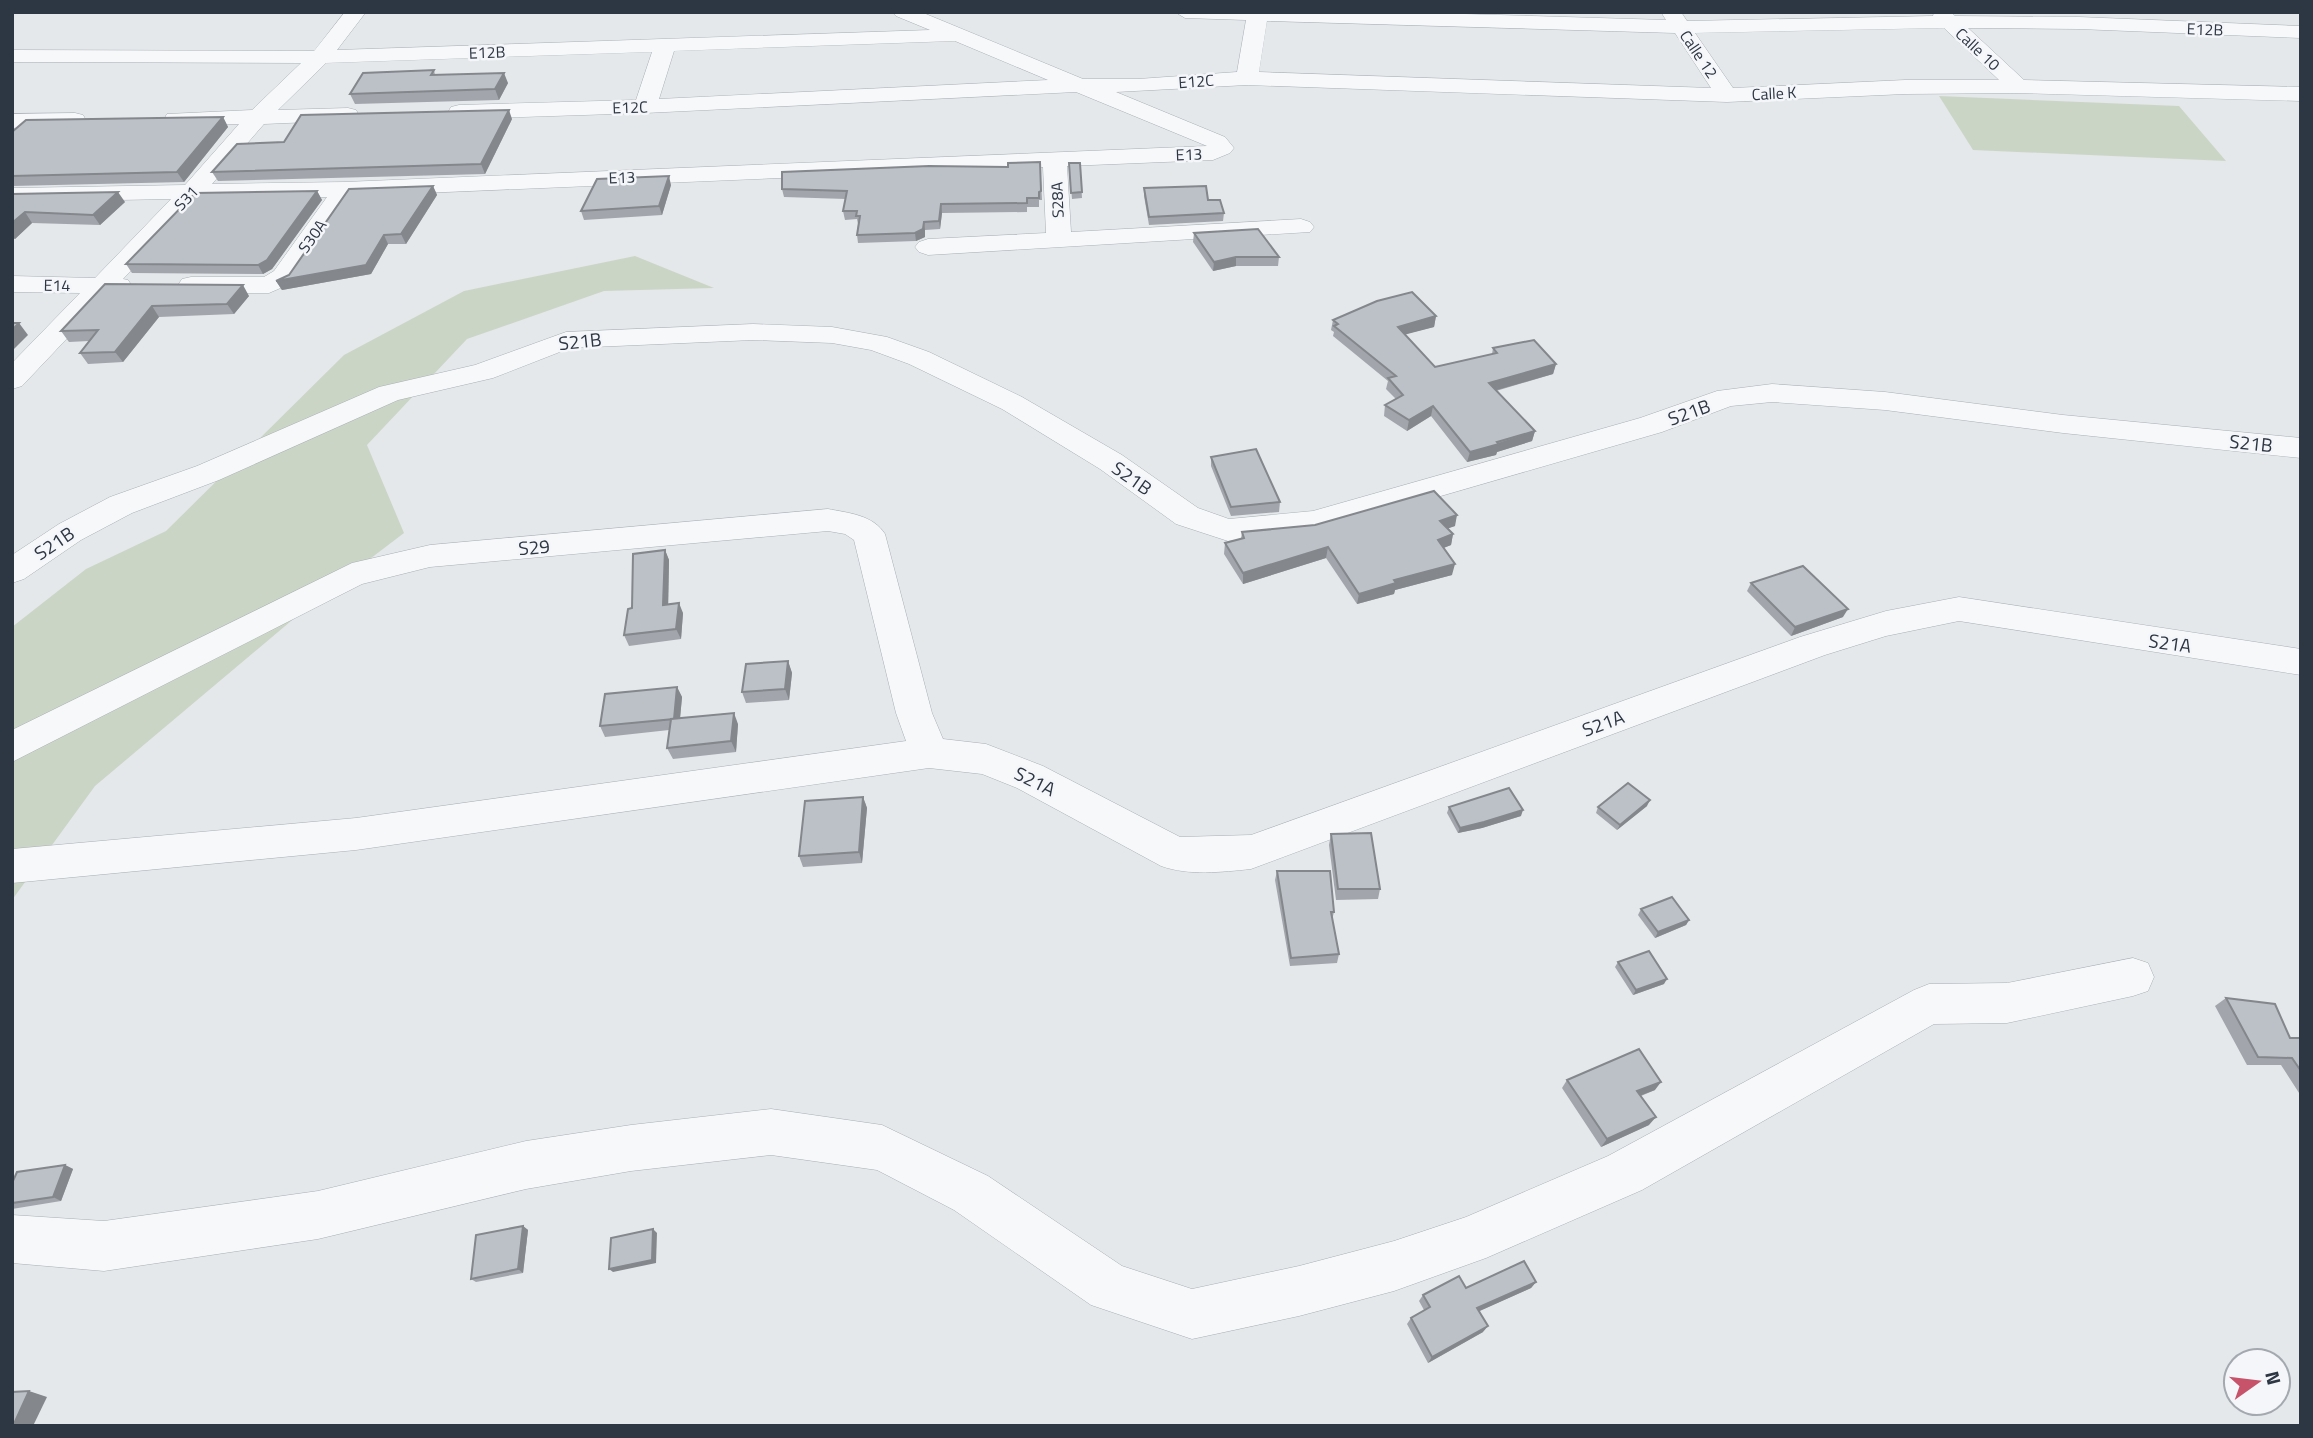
<svg xmlns="http://www.w3.org/2000/svg" width="2313" height="1438" font-family="'Titillium Web',sans-serif">
	<style>
		.green { fill: #cbd5c6 }
		.lines { fill: none; stroke-linecap: round; stroke-linejoin: round }
		.street-casing { stroke: #a9afb5; stroke-width: 1 }
		.street { fill: #f7f8fa; fill-rule: evenodd }
		.wall { fill: #a2a6ac }
		.shaded-wall { fill: #84878c }
		.building { fill: #bcc1c8; stroke: #84878c; stroke-width: 2 }
		.labels { text-anchor: middle; stroke-width: 5; stroke-linejoin: round; paint-order: stroke }
		.far-street-label { font-size: 16px; fill: #2d3643; stroke: #f4f6f9 }
		.street-label { font-size: 19px; fill: #2d3643; stroke: #f4f6f9 }
	</style>
	<rect width="100%" height="100%" fill="#e4e8eb"/>
	<g class="green">
		<path d="M 1939,96 L 2179,106 L 2226,161 L 1973,150 Z"/>
		<path d="M 635,256 L 714,288 L 604,291 L 467,339 L 367,445 L 404,533 L 316,600 L 95,786 L 12,900 L 12,627 L 86,569 L 166,531 L 344,355 L 464,291 Z"/>
	</g>
	<g class="lines">
		<g class="street-casing">
			<g id="street">
				<path d="M 345,12 L 366,12 L 337,50 L 930,30 L 896,16 L 893,12 L 921,12 L 1083,79 L 1138,79 L 1237,72 L 1246,20 L 1185,18 L 1175,12 L 1395,12 L 1666,20 L 1661,12 L 1681,12 L 1687,21 L 1933,16 L 1934,12 L 1951,12 L 1955,16 L 2079,17 L 2301,26 L 2301,38 L 2079,29 L 1968,28 L 2024,80 L 2301,87 L 2301,101 L 2018,93 L 1905,94 L 1727,102 L 1247,85 L 1116,92 L 1225,137 L 1234,148 L 1230,153 L 1213,160 L 1067,166 L 1071,232 L 1301,219 L 1310,222 L 1314,227 L 1310,232 L 928,255 L 919,252 L 915,247 L 919,242 L 928,239 L 1046,233 L 1043,167 L 352,196 L 292,283 L 269,293 L 191,293 L 182,291 L 178,285 L 182,279 L 191,277 L 264,277 L 274,271 L 327,197 L 199,199 L 123,279 L 128,280 L 132,286 L 128,292 L 109,294 L 22,386 L 12,389 L 12,363 L 80,293 L 12,292 L 12,276 L 95,278 L 171,199 L 12,202 L 12,188 L 185,185 L 239,124 L 175,126 L 167,124 L 164,119 L 167,114 L 252,110 L 301,63 L 12,62 L 12,50 L 314,51 ZM 1267,21 L 1675,33 L 1711,88 L 1259,72 ZM 1944,28 L 1999,80 L 1905,80 L 1733,88 L 1695,33 ZM 955,41 L 1048,80 L 659,99 L 674,51 ZM 652,52 L 636,100 L 459,105 L 451,107 L 448,112 L 451,117 L 459,119 L 645,113 L 1076,92 L 1207,146 L 345,182 L 212,184 L 264,124 L 356,120 L 359,115 L 356,110 L 348,108 L 278,110 L 326,63 Z"/>
				<path d="M 75,113 L 83,115 L 86,120 L 83,125 L 12,128 L 12,114 Z"/>
				<path d="M 753,324 L 832,327 L 887,337 L 929,352 L 1022,397 L 1122,455 L 1198,508 L 1229,519 L 1313,511 L 1640,418 L 1717,391 L 1772,384 L 1885,392 L 2063,415 L 2301,438 L 2301,458 L 2063,433 L 1885,410 L 1772,402 L 1731,406 L 1662,432 L 1313,533 L 1228,541 L 1176,524 L 1100,469 L 1002,409 L 909,364 L 871,350 L 832,343 L 753,340 L 570,348 L 493,378 L 398,400 L 219,480 L 132,513 L 81,540 L 24,579 L 12,583 L 12,555 L 59,524 L 110,497 L 197,466 L 379,387 L 475,365 L 566,332 Z"/>
				<path d="M 828,509 C 849,513 873,515 885,534 L 932,713 L 943,739 L 986,744 L 1043,766 L 1180,837 L 1251,835 L 1800,637 L 1886,611 L 1959,597 L 2301,649 L 2301,675 L 1959,621 L 1886,636 L 1825,655 L 1251,869 C 1222,872 1189,876 1161,866 L 1017,788 L 982,774 L 929,768 L 356,850 L 12,883 L 12,849 L 356,818 L 906,741 L 896,713 L 854,540 L 845,534 L 828,531 L 430,567 L 362,584 L 12,762 L 12,730 L 352,563 L 430,545 Z"/>
				<path d="M 2133,958 L 2148,963 L 2154,977 L 2148,991 L 2133,996 L 2007,1023 L 1934,1024 L 1642,1190 L 1486,1258 L 1394,1291 L 1299,1316 L 1192,1339 L 1091,1305 L 954,1210 L 877,1170 L 771,1155 L 631,1171 L 526,1189 L 318,1239 L 104,1271 L 12,1263 L 12,1215 L 104,1221 L 318,1191 L 526,1141 L 631,1125 L 771,1109 L 882,1125 L 988,1176 L 1122,1266 L 1192,1289 L 1299,1266 L 1394,1241 L 1466,1217 L 1608,1156 L 1914,990 L 1929,984 L 2007,983 Z"/>
			</g>
		</g>
		<use href="#street" class="street"/>
	</g>
	<g class="wall">
		<path d="M 434,70 L 435,75 L 508,83 L 499,100 L 355,104 L 350,94 Z"/>
		<path d="M 223,117 L 228,127 L 184,182 L 12,186 L 12,132 Z"/>
		<path d="M 512,119 L 485,174 L 218,181 L 212,172 L 284,142 Z"/>
		<path d="M 1040,162 L 1042,200 L 1039,200 L 1039,207 L 1027,207 L 1027,212 L 942,213 L 940,229 L 925,230 L 925,237 L 916,241 L 858,243 L 857,235 L 858,224 L 857,219 L 845,220 L 843,211 L 846,199 L 784,197 L 782,189 L 1008,167 Z"/>
		<path d="M 1069,163 L 1080,163 L 1082,198 L 1072,199 Z"/>
		<path d="M 671,185 L 662,215 L 584,220 L 581,211 Z"/>
		<path d="M 433,186 L 437,195 L 406,244 L 388,244 L 371,274 L 282,290 L 276,281 L 289,275 Z"/>
		<path d="M 1144,188 L 1208,200 L 1224,213 L 1223,221 L 1149,225 L 1144,196 Z"/>
		<path d="M 317,191 L 322,200 L 272,269 L 263,274 L 132,273 L 126,264 Z"/>
		<path d="M 12,194 L 125,202 L 100,225 L 32,223 L 15,239 L 12,239 Z"/>
		<path d="M 1194,233 L 1279,257 L 1278,266 L 1236,266 L 1213,271 L 1193,242 Z"/>
		<path d="M 105,284 L 249,296 L 234,314 L 159,317 L 123,362 L 88,364 L 80,353 L 89,341 L 69,342 L 61,331 Z"/>
		<path d="M 1436,316 L 1434,327 L 1405,334 L 1435,367 L 1492,354 L 1493,348 L 1556,364 L 1553,374 L 1496,391 L 1535,431 L 1532,441 L 1497,452 L 1496,455 L 1467,462 L 1431,416 L 1407,431 L 1384,416 L 1385,405 L 1396,399 L 1386,389 L 1388,381 L 1333,336 L 1334,332 L 1331,330 L 1333,320 Z"/>
		<path d="M 1211,457 L 1280,502 L 1279,512 L 1231,516 L 1211,466 Z"/>
		<path d="M 1455,526 L 1448,528 L 1453,534 L 1451,545 L 1443,548 L 1452,575 L 1395,590 L 1394,594 L 1357,604 L 1326,558 L 1243,584 L 1224,554 L 1225,543 L 1241,539 L 1242,532 Z"/>
		<path d="M 665,550 L 669,560 L 668,604 L 683,613 L 681,639 L 629,646 L 624,635 L 632,608 Z"/>
		<path d="M 1751,583 L 1843,617 L 1791,636 L 1747,591 Z"/>
		<path d="M 788,661 L 792,673 L 789,700 L 746,703 L 742,692 Z"/>
		<path d="M 677,687 L 682,697 L 680,718 L 738,724 L 736,752 L 673,759 L 667,748 L 669,730 L 605,737 L 600,726 Z"/>
		<path d="M 863,797 L 867,808 L 862,863 L 803,867 L 799,856 Z"/>
		<path d="M 1647,806 L 1617,830 L 1596,813 L 1598,807 Z"/>
		<path d="M 1449,807 L 1521,816 L 1482,828 L 1458,833 L 1447,813 Z"/>
		<path d="M 1331,834 L 1380,889 L 1378,899 L 1336,900 L 1329,845 Z"/>
		<path d="M 1277,871 L 1334,912 L 1332,920 L 1339,954 L 1337,963 L 1290,966 L 1275,880 Z"/>
		<path d="M 1641,909 L 1689,920 L 1686,925 L 1655,938 L 1638,915 Z"/>
		<path d="M 1618,962 L 1664,984 L 1633,995 L 1615,967 Z"/>
		<path d="M 2226,998 L 2290,1038 L 2301,1038 L 2301,1096 L 2281,1065 L 2247,1065 L 2215,1006 Z"/>
		<path d="M 1567,1080 L 1655,1090 L 1641,1096 L 1649,1125 L 1601,1147 L 1562,1088 Z"/>
		<path d="M 65,1165 L 73,1169 L 61,1201 L 12,1209 L 12,1183 Z"/>
		<path d="M 523,1226 L 528,1230 L 523,1273 L 476,1282 L 471,1279 Z"/>
		<path d="M 1536,1282 L 1531,1288 L 1479,1311 L 1483,1332 L 1428,1363 L 1407,1324 L 1411,1318 L 1424,1310 L 1419,1301 L 1423,1295 L 1466,1288 Z"/>
	</g>
	<g class="shaded-wall">
		<path d="M 504,73 L 508,83 L 499,100 L 495,89 Z"/>
		<path d="M 509,110 L 512,119 L 485,174 L 481,164 Z"/>
		<path d="M 223,117 L 228,127 L 184,182 L 177,172 Z"/>
		<path d="M 669,176 L 671,185 L 662,215 L 659,206 Z"/>
		<path d="M 433,186 L 437,195 L 406,244 L 401,234 Z"/>
		<path d="M 317,191 L 322,200 L 272,269 L 263,274 L 258,265 Z"/>
		<path d="M 118,192 L 125,202 L 100,225 L 93,215 Z"/>
		<path d="M 941,204 L 942,213 L 940,229 L 939,221 Z"/>
		<path d="M 25,212 L 32,223 L 15,239 L 12,235 L 12,223 Z"/>
		<path d="M 924,222 L 925,230 L 925,237 L 916,241 L 915,233 Z"/>
		<path d="M 384,235 L 388,244 L 371,274 L 282,290 L 276,281 Z"/>
		<path d="M 1236,257 L 1236,266 L 1213,271 L 1214,262 Z"/>
		<path d="M 243,285 L 249,296 L 234,314 L 227,304 Z"/>
		<path d="M 152,306 L 159,317 L 123,362 L 115,352 Z"/>
		<path d="M 1436,316 L 1434,327 L 1396,337 L 1398,327 Z"/>
		<path d="M 19,323 L 28,335 L 12,351 L 12,330 Z"/>
		<path d="M 1556,364 L 1553,374 L 1486,393 L 1489,383 Z"/>
		<path d="M 1433,406 L 1431,416 L 1407,431 L 1409,420 Z"/>
		<path d="M 1535,431 L 1532,441 L 1497,452 L 1496,455 L 1467,462 L 1470,452 Z"/>
		<path d="M 1457,515 L 1455,526 L 1438,532 L 1440,521 Z"/>
		<path d="M 1453,534 L 1451,545 L 1436,551 L 1438,540 Z"/>
		<path d="M 1328,547 L 1326,558 L 1243,584 L 1243,573 Z"/>
		<path d="M 665,550 L 669,560 L 668,615 L 663,605 Z"/>
		<path d="M 1455,564 L 1452,575 L 1395,590 L 1394,594 L 1357,604 L 1359,594 L 1394,580 Z"/>
		<path d="M 679,603 L 683,613 L 681,639 L 676,629 Z"/>
		<path d="M 1848,609 L 1843,617 L 1791,636 L 1795,627 Z"/>
		<path d="M 788,661 L 792,673 L 789,700 L 785,689 Z"/>
		<path d="M 677,687 L 682,697 L 679,729 L 674,719 Z"/>
		<path d="M 734,713 L 738,724 L 736,752 L 731,741 Z"/>
		<path d="M 863,797 L 867,808 L 862,863 L 859,852 Z"/>
		<path d="M 1650,800 L 1647,806 L 1617,830 L 1620,825 Z"/>
		<path d="M 1523,810 L 1521,816 L 1482,828 L 1458,833 L 1460,828 Z"/>
		<path d="M 1689,920 L 1686,925 L 1655,938 L 1658,932 Z"/>
		<path d="M 1667,979 L 1664,984 L 1633,995 L 1636,990 Z"/>
		<path d="M 1661,1082 L 1655,1090 L 1631,1099 L 1637,1091 Z"/>
		<path d="M 1656,1117 L 1649,1125 L 1601,1147 L 1607,1139 Z"/>
		<path d="M 65,1165 L 73,1169 L 61,1201 L 53,1197 Z"/>
		<path d="M 523,1226 L 528,1230 L 523,1273 L 518,1269 Z"/>
		<path d="M 653,1229 L 657,1233 L 656,1263 L 613,1272 L 609,1269 Z"/>
		<path d="M 1536,1282 L 1531,1288 L 1473,1314 L 1477,1308 Z"/>
		<path d="M 1488,1326 L 1483,1332 L 1428,1363 L 1432,1357 Z"/>
		<path d="M 29,1391 L 47,1397 L 33,1426 L 13,1426 Z"/>
	</g>
	<g class="building">
		<path d="M 434,70 L 431,75 L 504,73 L 495,89 L 350,94 L 363,73 Z"/>
		<path d="M 509,110 L 481,164 L 212,172 L 237,144 L 284,142 L 301,115 Z"/>
		<path d="M 223,117 L 177,172 L 12,176 L 12,132 L 26,120 Z"/>
		<path d="M 1040,162 L 1041,191 L 1039,192 L 1039,198 L 1027,198 L 1027,203 L 941,204 L 939,221 L 924,222 L 923,229 L 915,233 L 857,235 L 860,216 L 856,216 L 857,211 L 843,211 L 847,191 L 782,189 L 782,172 L 929,166 L 1008,167 L 1008,163 Z"/>
		<path d="M 1069,163 L 1080,163 L 1082,192 L 1071,193 Z"/>
		<path d="M 669,176 L 659,206 L 581,211 L 597,179 Z"/>
		<path d="M 433,186 L 401,234 L 384,235 L 366,265 L 276,281 L 289,275 L 349,189 Z"/>
		<path d="M 1206,186 L 1208,200 L 1220,200 L 1224,213 L 1149,217 L 1144,188 Z"/>
		<path d="M 317,191 L 267,260 L 258,265 L 126,264 L 195,193 Z"/>
		<path d="M 118,192 L 93,215 L 25,212 L 12,223 L 12,194 Z"/>
		<path d="M 1258,229 L 1279,257 L 1236,257 L 1214,262 L 1194,233 Z"/>
		<path d="M 105,284 L 243,285 L 227,304 L 152,306 L 115,352 L 80,353 L 98,330 L 61,331 Z"/>
		<path d="M 1412,292 L 1436,316 L 1398,327 L 1435,367 L 1497,353 L 1493,348 L 1534,340 L 1556,364 L 1489,383 L 1535,431 L 1497,442 L 1499,444 L 1470,452 L 1433,406 L 1409,420 L 1385,405 L 1403,395 L 1388,378 L 1396,376 L 1334,326 L 1338,324 L 1333,320 L 1377,301 Z"/>
		<path d="M 12,323 L 19,323 L 12,330 Z"/>
		<path d="M 1256,449 L 1280,502 L 1231,507 L 1211,457 Z"/>
		<path d="M 1434,491 L 1457,515 L 1440,521 L 1453,534 L 1438,540 L 1455,564 L 1394,580 L 1396,583 L 1359,594 L 1328,547 L 1243,573 L 1225,543 L 1244,538 L 1242,532 L 1315,525 Z"/>
		<path d="M 665,550 L 663,605 L 679,603 L 676,629 L 624,635 L 628,609 L 632,608 L 633,554 Z"/>
		<path d="M 1803,566 L 1848,609 L 1795,627 L 1751,583 Z"/>
		<path d="M 788,661 L 785,689 L 742,692 L 746,664 Z"/>
		<path d="M 677,687 L 674,719 L 600,726 L 605,694 Z"/>
		<path d="M 734,713 L 731,741 L 667,748 L 671,719 Z"/>
		<path d="M 1628,783 L 1650,800 L 1620,825 L 1598,807 Z"/>
		<path d="M 1509,788 L 1523,810 L 1484,822 L 1460,828 L 1449,807 Z"/>
		<path d="M 863,797 L 859,852 L 799,856 L 805,801 Z"/>
		<path d="M 1371,833 L 1380,889 L 1338,889 L 1331,834 Z"/>
		<path d="M 1277,871 L 1330,871 L 1334,912 L 1331,912 L 1339,954 L 1291,958 Z"/>
		<path d="M 1672,897 L 1689,920 L 1658,932 L 1641,909 Z"/>
		<path d="M 1649,951 L 1667,979 L 1636,990 L 1618,962 Z"/>
		<path d="M 2226,998 L 2275,1004 L 2290,1038 L 2301,1038 L 2301,1071 L 2292,1058 L 2258,1057 Z"/>
		<path d="M 1639,1049 L 1661,1082 L 1637,1091 L 1656,1117 L 1607,1139 L 1567,1080 Z"/>
		<path d="M 65,1165 L 53,1197 L 12,1203 L 12,1183 L 17,1172 Z"/>
		<path d="M 523,1226 L 518,1269 L 471,1279 L 476,1235 Z"/>
		<path d="M 653,1229 L 652,1260 L 609,1269 L 611,1238 Z"/>
		<path d="M 1524,1261 L 1536,1282 L 1477,1308 L 1488,1326 L 1432,1357 L 1411,1318 L 1430,1307 L 1423,1295 L 1459,1276 L 1466,1288 Z"/>
		<path d="M 29,1391 L 13,1426 L 12,1426 L 12,1392 Z"/>
	</g>
	<g class="labels">
		<g class="far-street-label">
			<text transform="translate(2205 29) rotate(2)" y="6">E12B</text>
			<text transform="translate(1978 49) rotate(43)" y="6">Calle 10</text>
			<text transform="translate(487 52) rotate(-2)" y="6">E12B</text>
			<text transform="translate(1699 54) rotate(56)" y="6">Calle 12</text>
			<text transform="translate(1196 81) rotate(-4)" y="6">E12C</text>
			<text transform="translate(1774 93) rotate(-3)" y="6">Calle K</text>
			<text transform="translate(630 107) rotate(-2)" y="6">E12C</text>
			<text transform="translate(1189 154) rotate(-2)" y="6">E13</text>
			<text transform="translate(622 177) rotate(-2)" y="6">E13</text>
			<text transform="translate(186 198) rotate(-47)" y="6">S31</text>
			<text transform="translate(1057 200) rotate(-92)" y="6">S28A</text>
			<text transform="translate(312 236) rotate(-55)" y="6">S30A</text>
			<text transform="translate(57 285) rotate(1)" y="6">E14</text>
		</g>
		<g class="street-label">
			<text transform="translate(580 341) rotate(-6)" y="7">S21B</text>
			<text transform="translate(1689 412) rotate(-20)" y="7">S21B</text>
			<text transform="translate(2251 443) rotate(6)" y="7">S21B</text>
			<text transform="translate(1132 478) rotate(35)" y="7">S21B</text>
			<text transform="translate(54 543) rotate(-34)" y="7">S21B</text>
			<text transform="translate(534 547) rotate(-5)" y="7">S29</text>
			<text transform="translate(2170 643) rotate(8)" y="7">S21A</text>
			<text transform="translate(1603 723) rotate(-20)" y="7">S21A</text>
			<text transform="translate(1035 781) rotate(26)" y="7">S21A</text>
		</g>
	</g>
	<rect width="2313" height="1438" fill="none" stroke="#2d3643" stroke-width="28"/>
	<g transform="translate(2257 1382) rotate(76)"><circle r="33" fill="#f4f6f9" stroke="#a4a9b0" stroke-width="2"/>
	<path d="M0-5L12 26L0 18L-12 26Z" fill="#c7536b"/>
	<text y="-10" font-size="19" font-weight="bold" text-anchor="middle" fill="#2d3643">N</text>
	</g>
</svg>
